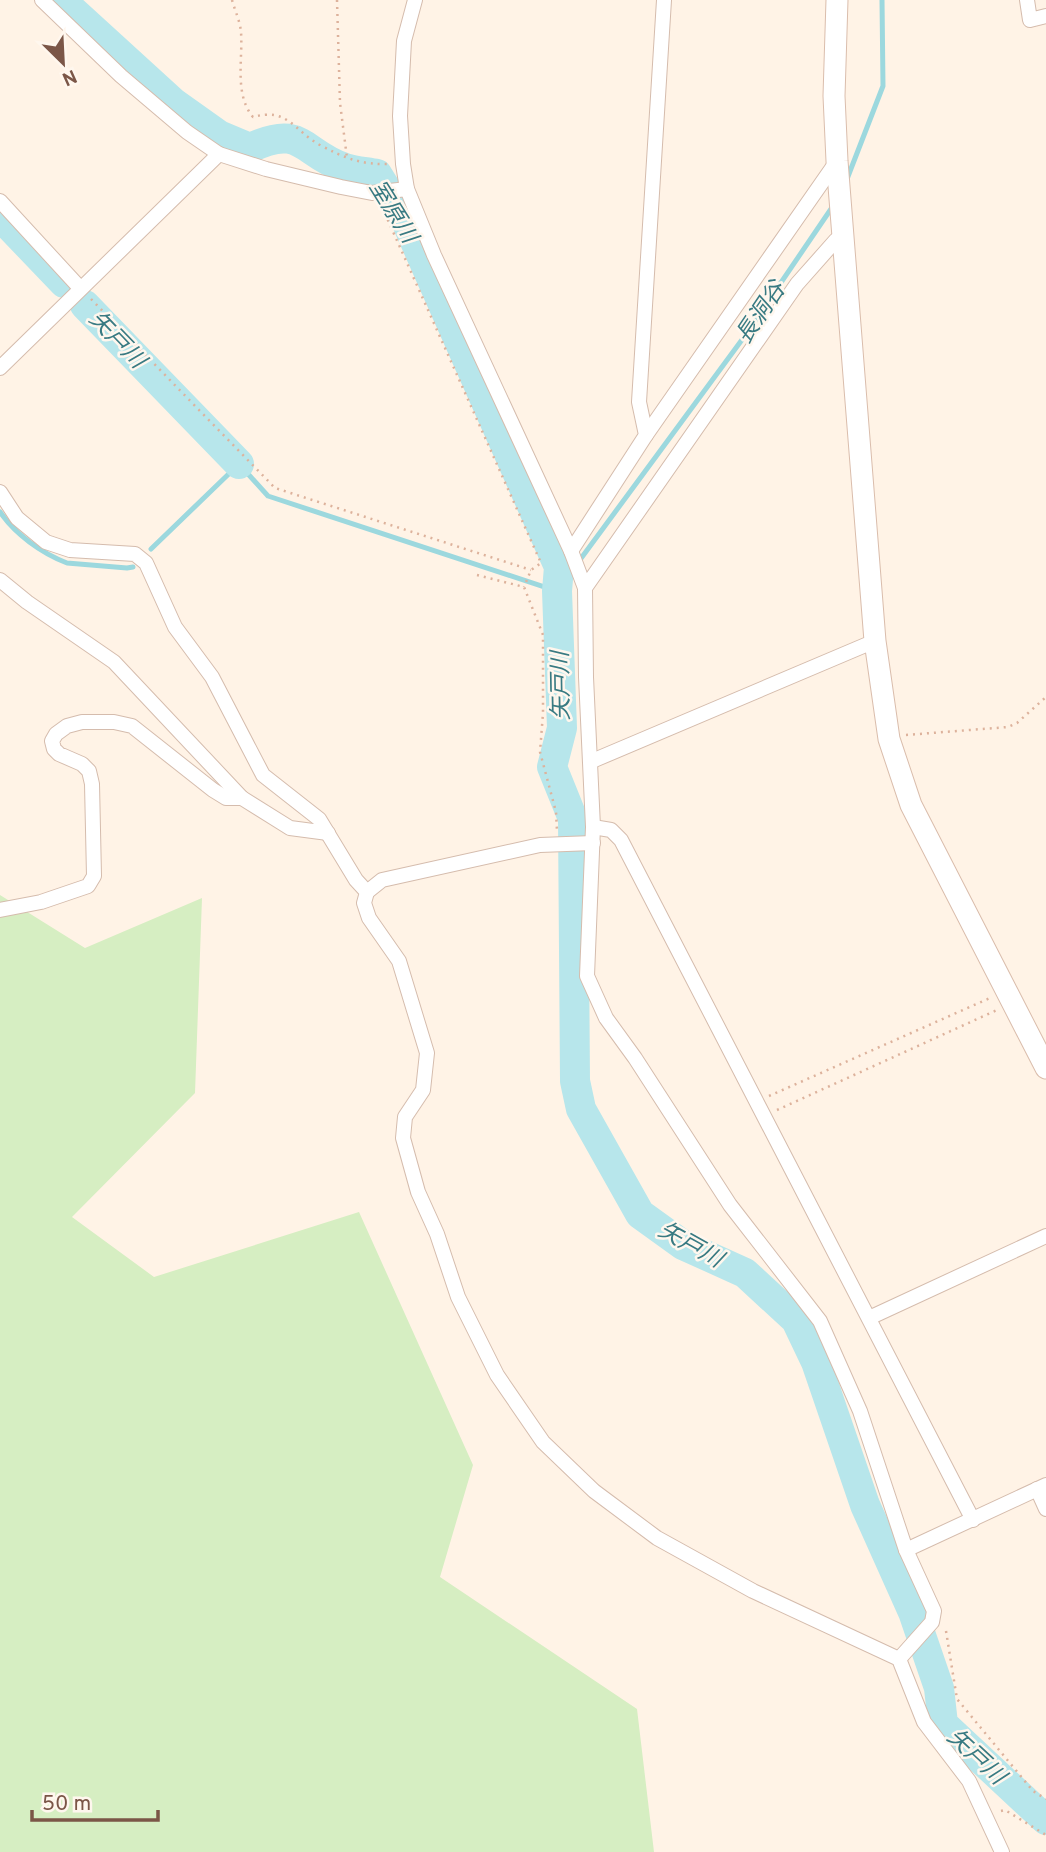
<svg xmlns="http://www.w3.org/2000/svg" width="1046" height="1852" font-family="Overpass,'Noto Sans JP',sans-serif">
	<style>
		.green { fill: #d6eec2 }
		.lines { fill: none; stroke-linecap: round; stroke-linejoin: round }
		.stream { stroke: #9cd8de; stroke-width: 5 }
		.river { stroke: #b7e6eb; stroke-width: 30 }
		.street-casing { stroke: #d5bcad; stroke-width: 16 }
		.secondary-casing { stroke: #dabdac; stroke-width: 23 }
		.path { stroke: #ddb29c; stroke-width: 2.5; stroke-dasharray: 2 5; stroke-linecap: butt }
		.street { stroke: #fff; stroke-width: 14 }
		.secondary { stroke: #fff; stroke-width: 21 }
		.labels { text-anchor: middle; stroke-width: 5; stroke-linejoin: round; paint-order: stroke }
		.water-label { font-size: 23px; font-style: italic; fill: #387a82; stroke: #fff7ee }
	</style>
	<rect width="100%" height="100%" fill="#fff3e6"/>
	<path class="green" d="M 0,895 L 85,948 L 202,898 L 195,1093 L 72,1217 L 154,1277 L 359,1212 L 473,1465 L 440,1577 L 637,1709 L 654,1852 L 0,1852 Z"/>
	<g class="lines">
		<g class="stream">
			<path d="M 847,179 L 883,86 L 882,0"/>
			<path d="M 0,512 C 15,534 41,553 67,563 L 127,568 L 133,567"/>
			<path d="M 151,549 L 239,464 L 268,496 L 557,591 L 744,337 L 833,206"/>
		</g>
		<g class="river">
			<path d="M 61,0 L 174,103 L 219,135 L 250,148 C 303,123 301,153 345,168 C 355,171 367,172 377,174 L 406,221 L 559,567 L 557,591 L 562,728 L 552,767 L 573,819 L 575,1081 L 581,1109 L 640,1214 L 683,1245 L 745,1273 L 796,1320 L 816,1362 L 865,1505 L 913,1612 L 939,1688 L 943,1724 L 1046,1820"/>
			<path d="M 0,216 L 64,283"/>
			<path d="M 85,305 L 239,464"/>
		</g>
		<g class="street-casing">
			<g id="street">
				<path d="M 42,0 L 121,76 L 187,132 L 219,154 L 266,169 L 341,187 L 372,193 L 407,189"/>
				<path d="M 415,0 L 404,41 L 400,116 L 403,164 L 407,189 L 434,255 L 571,551 L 585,588 L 586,677 L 593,827 L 587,976 L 606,1018 L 635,1058 L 730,1205 L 820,1321 L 860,1411 L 906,1550 L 934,1611 L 932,1622 L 899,1659"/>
				<path d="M 1027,0 L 1030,20 L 1046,16"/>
				<path d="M 0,201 L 80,288"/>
				<path d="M 0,368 L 219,154"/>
				<path d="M 646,435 L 837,161"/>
				<path d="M 0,492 L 17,518 L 46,542 L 70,550 L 135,554 L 146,563 L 175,627 L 212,677 L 263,775 L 319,819 L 356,880 L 367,892 L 364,903 L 369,918 L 399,961 L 427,1053 L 423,1090 L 405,1117 L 403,1138 L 418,1192 L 437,1234 L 458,1297 L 497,1375 L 543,1442 L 594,1491 L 657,1538 L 753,1591 L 899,1659 L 924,1722 L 969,1781 L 1002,1852"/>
				<path d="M 571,551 L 646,435 L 639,402 L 664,0"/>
				<path d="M 0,580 L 27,602 L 114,662 L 242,798"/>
				<path d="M 585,588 L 797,284 L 836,240 L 845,238"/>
				<path d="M 592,761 L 875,641"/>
				<path d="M 593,827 L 611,830 L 621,840 L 973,1520"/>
				<path d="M 367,892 L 382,880 L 540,845 L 593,843"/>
				<path d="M 0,910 L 41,902 L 88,886 L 94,876 L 92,784 L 89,771 L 82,764 L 59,754 L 54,749 L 52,741 L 56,734 L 67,726 L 82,722 L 114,722 L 132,726 L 213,790 L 226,798 L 242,798 L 290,828 L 328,833"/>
				<path d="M 869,1318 L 1046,1236"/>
				<path d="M 1037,1489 L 1046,1509"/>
				<path d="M 906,1550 L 1046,1485"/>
			</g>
		</g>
		<g class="secondary-casing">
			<path id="secondary" d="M 837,0 L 834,96 L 837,161 L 875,641 L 889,739 L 911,805 L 1046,1068"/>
		</g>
		<g class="path">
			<path d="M 232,0 C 235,11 240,21 241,32 C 243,60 234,94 253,117 C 288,107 294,131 320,145 C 344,158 362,165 389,164"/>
			<path d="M 337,0 L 340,103 L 347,158"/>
			<path d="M 382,207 L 541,563 L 531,570 L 524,587"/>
			<path d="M 91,299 L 275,488 L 531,570"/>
			<path d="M 477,575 L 524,587 L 543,635 L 543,713 L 540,752 L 556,812 L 557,831"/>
			<path d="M 906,735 L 1008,727 L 1017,723 L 1046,697"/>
			<path d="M 769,1096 L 990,998"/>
			<path d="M 777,1110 L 997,1010"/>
			<path d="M 946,1631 L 957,1699 L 1033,1791 L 1046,1799"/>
			<path d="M 1001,1811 L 1005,1810 L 1046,1835"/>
		</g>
		<use href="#street" class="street"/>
		<use href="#secondary" class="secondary"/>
	</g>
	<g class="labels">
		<g class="water-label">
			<text transform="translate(394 211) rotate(58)" y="8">室原川</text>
			<text transform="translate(760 312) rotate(-56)" y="8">長洞谷</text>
			<text transform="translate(118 339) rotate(46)" y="8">矢戸川</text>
			<text transform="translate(560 686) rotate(-91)" y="8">矢戸川</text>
			<text transform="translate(691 1244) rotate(29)" y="8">矢戸川</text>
			<text transform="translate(977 1756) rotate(43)" y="8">矢戸川</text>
		</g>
	</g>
	<g transform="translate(63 63) rotate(156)" stroke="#fff7ee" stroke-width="5" paint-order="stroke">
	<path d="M0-5L12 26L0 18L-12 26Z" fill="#7b5647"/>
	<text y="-10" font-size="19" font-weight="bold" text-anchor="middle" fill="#7b5647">N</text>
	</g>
	<path d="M32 1810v10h126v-10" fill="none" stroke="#7b5647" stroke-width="3.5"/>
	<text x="42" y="1810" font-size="21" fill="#7b5647" stroke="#fff7ee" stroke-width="5" paint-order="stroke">50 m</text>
</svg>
